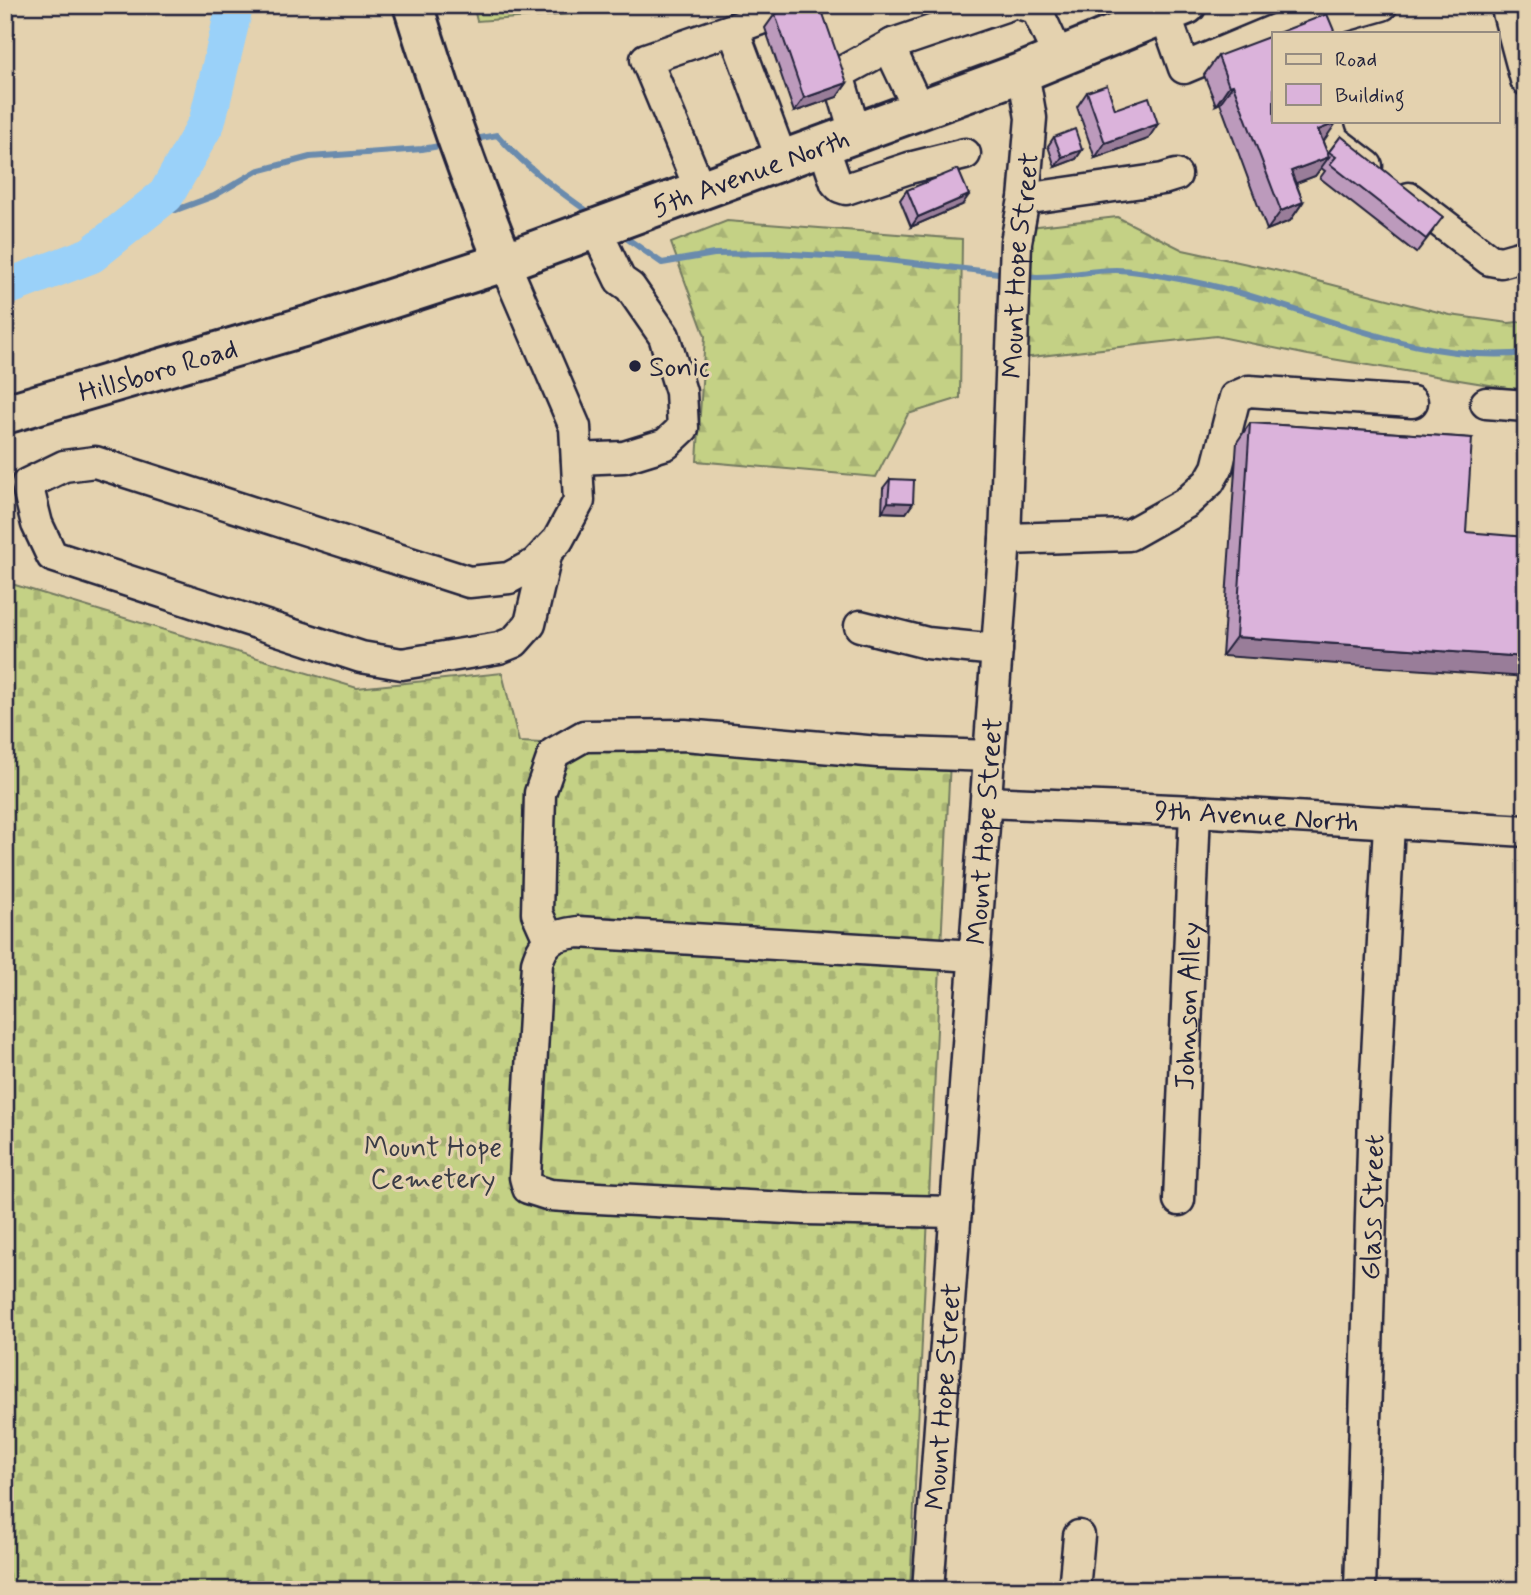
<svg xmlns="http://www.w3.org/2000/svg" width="1531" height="1595" font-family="Mynerve,sans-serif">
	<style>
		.forest { fill: url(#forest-firs); stroke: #737a60; stroke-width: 2 }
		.cemetery { fill: url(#cemetery-stones); stroke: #737a60; stroke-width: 2 }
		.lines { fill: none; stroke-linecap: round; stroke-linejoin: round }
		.stream { stroke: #6a8bad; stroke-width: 6 }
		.river { stroke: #9ad1f9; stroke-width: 37 }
		.minor-casing { stroke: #22223b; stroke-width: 35 }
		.major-casing { stroke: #22223b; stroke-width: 44 }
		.minor { stroke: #e4d2af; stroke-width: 30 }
		.major { stroke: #e4d2af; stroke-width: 38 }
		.wall { fill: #bc9abc; stroke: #22223b; stroke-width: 2 }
		.shaded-wall { fill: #997d99; stroke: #22223b; stroke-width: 2 }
		.building { fill: #dbb3db; stroke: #22223b; stroke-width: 2 }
		.poi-dot { fill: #22223b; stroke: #e4d2af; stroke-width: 2.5 }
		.labels { text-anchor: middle; stroke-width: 6; stroke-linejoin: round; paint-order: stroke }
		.street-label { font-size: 28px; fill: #22223b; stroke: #e4d2af }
		.poi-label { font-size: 28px; fill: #22223b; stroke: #e4d2af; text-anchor: start }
		.park-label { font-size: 28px; fill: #3a3c46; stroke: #e4d2af }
	</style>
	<defs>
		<pattern id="forest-firs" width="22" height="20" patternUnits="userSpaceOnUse" patternTransform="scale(1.75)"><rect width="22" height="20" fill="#c4d185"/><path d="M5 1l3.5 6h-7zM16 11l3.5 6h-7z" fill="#a8b374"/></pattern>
		<pattern id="cemetery-stones" width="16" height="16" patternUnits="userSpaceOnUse" patternTransform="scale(1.75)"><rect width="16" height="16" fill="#c4d185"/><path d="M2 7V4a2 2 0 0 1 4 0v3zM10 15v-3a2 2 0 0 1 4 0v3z" fill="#a8b374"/></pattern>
	</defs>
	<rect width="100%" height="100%" fill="#e4d2af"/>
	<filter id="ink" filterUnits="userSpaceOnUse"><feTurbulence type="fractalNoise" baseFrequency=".0143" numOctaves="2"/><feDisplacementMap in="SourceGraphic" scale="14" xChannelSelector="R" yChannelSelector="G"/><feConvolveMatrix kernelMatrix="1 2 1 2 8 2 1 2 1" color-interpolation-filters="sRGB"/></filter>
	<g filter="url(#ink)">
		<g class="forest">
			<path d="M 1117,217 L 1183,250 L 1275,270 L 1450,315 L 1509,323 L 1526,321 L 1526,391 L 1308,355 L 1216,336 L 1022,358 L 1030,227 Z"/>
			<path d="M 727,221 L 962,239 L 960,398 L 908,414 L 876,477 L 697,461 L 705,336 L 671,243 Z"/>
		</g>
		<g class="cemetery">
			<path d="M 473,5 L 695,5 L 477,21 Z"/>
			<path d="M 5,582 L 357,688 L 502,673 L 519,742 L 950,760 L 910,1590 L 5,1590 Z"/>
		</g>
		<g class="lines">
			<g class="stream">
				<path d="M 470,140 L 497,135 C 526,167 558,191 593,215"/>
				<path d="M 149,209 L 176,210 L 214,196 L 257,171 L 310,157 L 422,149 L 445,145"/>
				<path d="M 619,233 L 662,263 L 714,254 L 774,253 L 879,259 L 1007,274"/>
				<path d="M 1021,276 C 1056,280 1083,270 1116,270 C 1138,270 1173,278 1195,282 C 1305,304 1410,365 1526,353"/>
			</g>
			<path class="river" d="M 5,288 L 91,255 L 166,195 L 207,122 L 235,5"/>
			<g class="minor-casing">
				<g id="minor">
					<path d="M 1024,5 L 1036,8 L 1059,58"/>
					<path d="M 1506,5 L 1526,80"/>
					<path d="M 1165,14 L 1184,68 L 1335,5"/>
					<path d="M 1340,17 L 1382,5"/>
					<path d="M 919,110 L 894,57 L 893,44 L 1008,5"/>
					<path d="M 1327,121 L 1333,140 L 1367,166"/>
					<path d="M 855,133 L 838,74 L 893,44"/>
					<path d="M 823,145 L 836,183 L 840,187 L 846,189 L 909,168 L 965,154"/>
					<path d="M 782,160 L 733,29 L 799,5"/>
					<path d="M 700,189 L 646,59 L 733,29"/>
					<path d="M 1409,198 L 1490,260 L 1501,262 L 1526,255"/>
					<path d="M 1024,199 L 1163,179 L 1176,175"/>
					<path d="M 504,262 L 575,427 L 579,501 L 558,540 L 535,564 L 509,578 L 469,582 L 95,462 L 64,466 L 27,484 L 37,524 L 52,556 L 361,657 L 402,664 L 499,648 L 514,642 L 530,624 L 547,551"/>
					<path d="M 1486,403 L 1526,406"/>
					<path d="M 577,459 L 624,457 L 666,444 L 683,428 L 681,392 L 664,336 L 630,287 L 620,280 L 595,228"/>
					<path d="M 1005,539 L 1129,535 L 1186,503 L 1209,482 L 1217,468 L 1235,397 L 1249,391 L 1412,402"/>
					<path d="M 860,626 L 927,643 L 997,650"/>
					<path id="s1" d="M 987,802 L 1195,811 L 1526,831"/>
					<path d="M 549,940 L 537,913 L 540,793 L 554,753 L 584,736 L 685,735 L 878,752 L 990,756"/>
					<path id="s2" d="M 1179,1200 L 1195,811"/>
					<path d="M 956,1212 L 805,1209 L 579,1197 L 550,1195 L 528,1188 L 525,1177 L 537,963 C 544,939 554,935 578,932 L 975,956"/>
					<path id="s3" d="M 928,1590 L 1005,539 L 1016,242 L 1024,199 L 1031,118 L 1023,72"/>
					<path d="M 1074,1590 L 1079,1536"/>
					<path id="s4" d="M 1360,1590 L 1374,1114 L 1389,824"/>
				</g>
			</g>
			<g class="major-casing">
				<g id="major">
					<path d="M 413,5 C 440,92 470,178 504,262"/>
					<path id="s5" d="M 5,414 L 310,325 L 504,262 L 1023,72 L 1186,5"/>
				</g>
			</g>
			<use href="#minor" class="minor"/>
			<use href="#major" class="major"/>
		</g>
		<g class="wall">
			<path d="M 775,14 L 847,83 L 837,97 L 794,112 L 765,28 Z"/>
			<path d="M 1218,56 L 1323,142 L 1327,154 L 1341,136 L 1433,231 L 1416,253 L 1320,178 L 1325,171 L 1321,168 L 1315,176 L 1296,183 L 1303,202 L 1290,221 L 1267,230 L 1220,103 L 1216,105 L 1204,75 Z"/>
			<path d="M 1087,92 L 1115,109 L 1148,139 L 1095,158 L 1077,107 Z"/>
			<path d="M 1054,137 L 1082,150 L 1076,159 L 1055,167 L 1048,146 Z"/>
			<path d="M 907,190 L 962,205 L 911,227 L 900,200 Z"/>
			<path d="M 1250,423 L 1472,438 L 1222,656 L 1237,442 Z"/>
			<path d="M 890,479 L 913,503 L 906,513 L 882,512 L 883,488 Z"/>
		</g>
		<g class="shaded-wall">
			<path d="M 847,83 L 837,97 L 794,112 L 804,98 Z"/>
			<path d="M 1233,85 L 1220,103 L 1216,105 L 1229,86 Z"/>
			<path d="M 1336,123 L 1323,142 L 1318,130 Z"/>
			<path d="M 1158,124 L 1148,139 L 1095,158 L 1105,143 Z"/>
			<path d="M 1082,150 L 1076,159 L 1055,167 L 1062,157 Z"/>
			<path d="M 1329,157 L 1315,176 L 1278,190 L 1291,171 Z"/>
			<path d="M 969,195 L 962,205 L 911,227 L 918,217 Z"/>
			<path d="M 1303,202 L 1290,221 L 1267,230 L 1281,211 Z"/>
			<path d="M 888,502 L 913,503 L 906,513 L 882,512 Z"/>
			<path d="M 1236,637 L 1526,657 L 1526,677 L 1222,656 Z"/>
		</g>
		<g class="building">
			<path d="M 799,5 L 820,5 L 847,83 L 804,98 L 775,14 Z"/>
			<path d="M 1327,14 L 1335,33 L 1278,33 Z"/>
			<path d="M 1274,35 L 1274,121 L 1335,121 L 1336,123 L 1318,130 L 1329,157 L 1291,171 L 1303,202 L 1281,211 L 1233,85 L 1229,86 L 1218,56 Z"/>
			<path d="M 1107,85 L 1115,109 L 1149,97 L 1158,124 L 1105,143 L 1087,92 Z"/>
			<path d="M 1075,129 L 1082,150 L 1062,157 L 1054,137 Z"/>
			<path d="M 1341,136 L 1443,217 L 1426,239 L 1330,164 L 1336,157 L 1329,152 Z"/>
			<path d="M 958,169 L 969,195 L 918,217 L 907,190 Z"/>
			<path d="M 1250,423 L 1472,438 L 1466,532 L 1526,537 L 1526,657 L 1236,637 Z"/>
			<path d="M 890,479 L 914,480 L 913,503 L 888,502 Z"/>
		</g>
	</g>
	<circle class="poi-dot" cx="635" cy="366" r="7"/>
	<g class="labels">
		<g class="street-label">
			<text dy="10" stroke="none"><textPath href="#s5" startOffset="784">5th Avenue North</textPath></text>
			<text dy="10" stroke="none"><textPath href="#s3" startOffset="1328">Mount Hope Street</textPath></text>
			<text dy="10" stroke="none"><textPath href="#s5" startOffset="159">Hillsboro Road</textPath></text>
			<text dy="10" stroke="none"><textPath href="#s1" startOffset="270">9th Avenue North</textPath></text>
			<text dy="10" stroke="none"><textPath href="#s3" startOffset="761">Mount Hope Street</textPath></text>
			<text dy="10" stroke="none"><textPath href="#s2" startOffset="194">Johnson Alley</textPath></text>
			<text dy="10" stroke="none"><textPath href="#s4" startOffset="383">Glass Street</textPath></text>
			<text dy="10" stroke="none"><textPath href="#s3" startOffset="194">Mount Hope Street</textPath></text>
		</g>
		<g class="poi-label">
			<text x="649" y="376">Sonic</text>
		</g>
		<g class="park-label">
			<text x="433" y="1156">Mount Hope<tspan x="433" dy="32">Cemetery</tspan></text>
		</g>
	</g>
	<rect width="1531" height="1595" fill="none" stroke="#e4d2af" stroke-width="28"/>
	<rect x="14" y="14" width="1503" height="1567" fill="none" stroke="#22223b" stroke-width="2.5" filter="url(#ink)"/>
	<rect x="1272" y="32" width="228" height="91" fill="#e4d2af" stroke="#968c81" stroke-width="2"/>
	<rect x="1286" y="54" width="35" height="10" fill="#e4d2af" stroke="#968c81" stroke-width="2"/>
	<text x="1335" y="66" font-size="21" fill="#22223b">Road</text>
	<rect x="1286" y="84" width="35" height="21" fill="#dbb3db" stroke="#968c81" stroke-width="2"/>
	<text x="1335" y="102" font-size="21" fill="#22223b">Building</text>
</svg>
